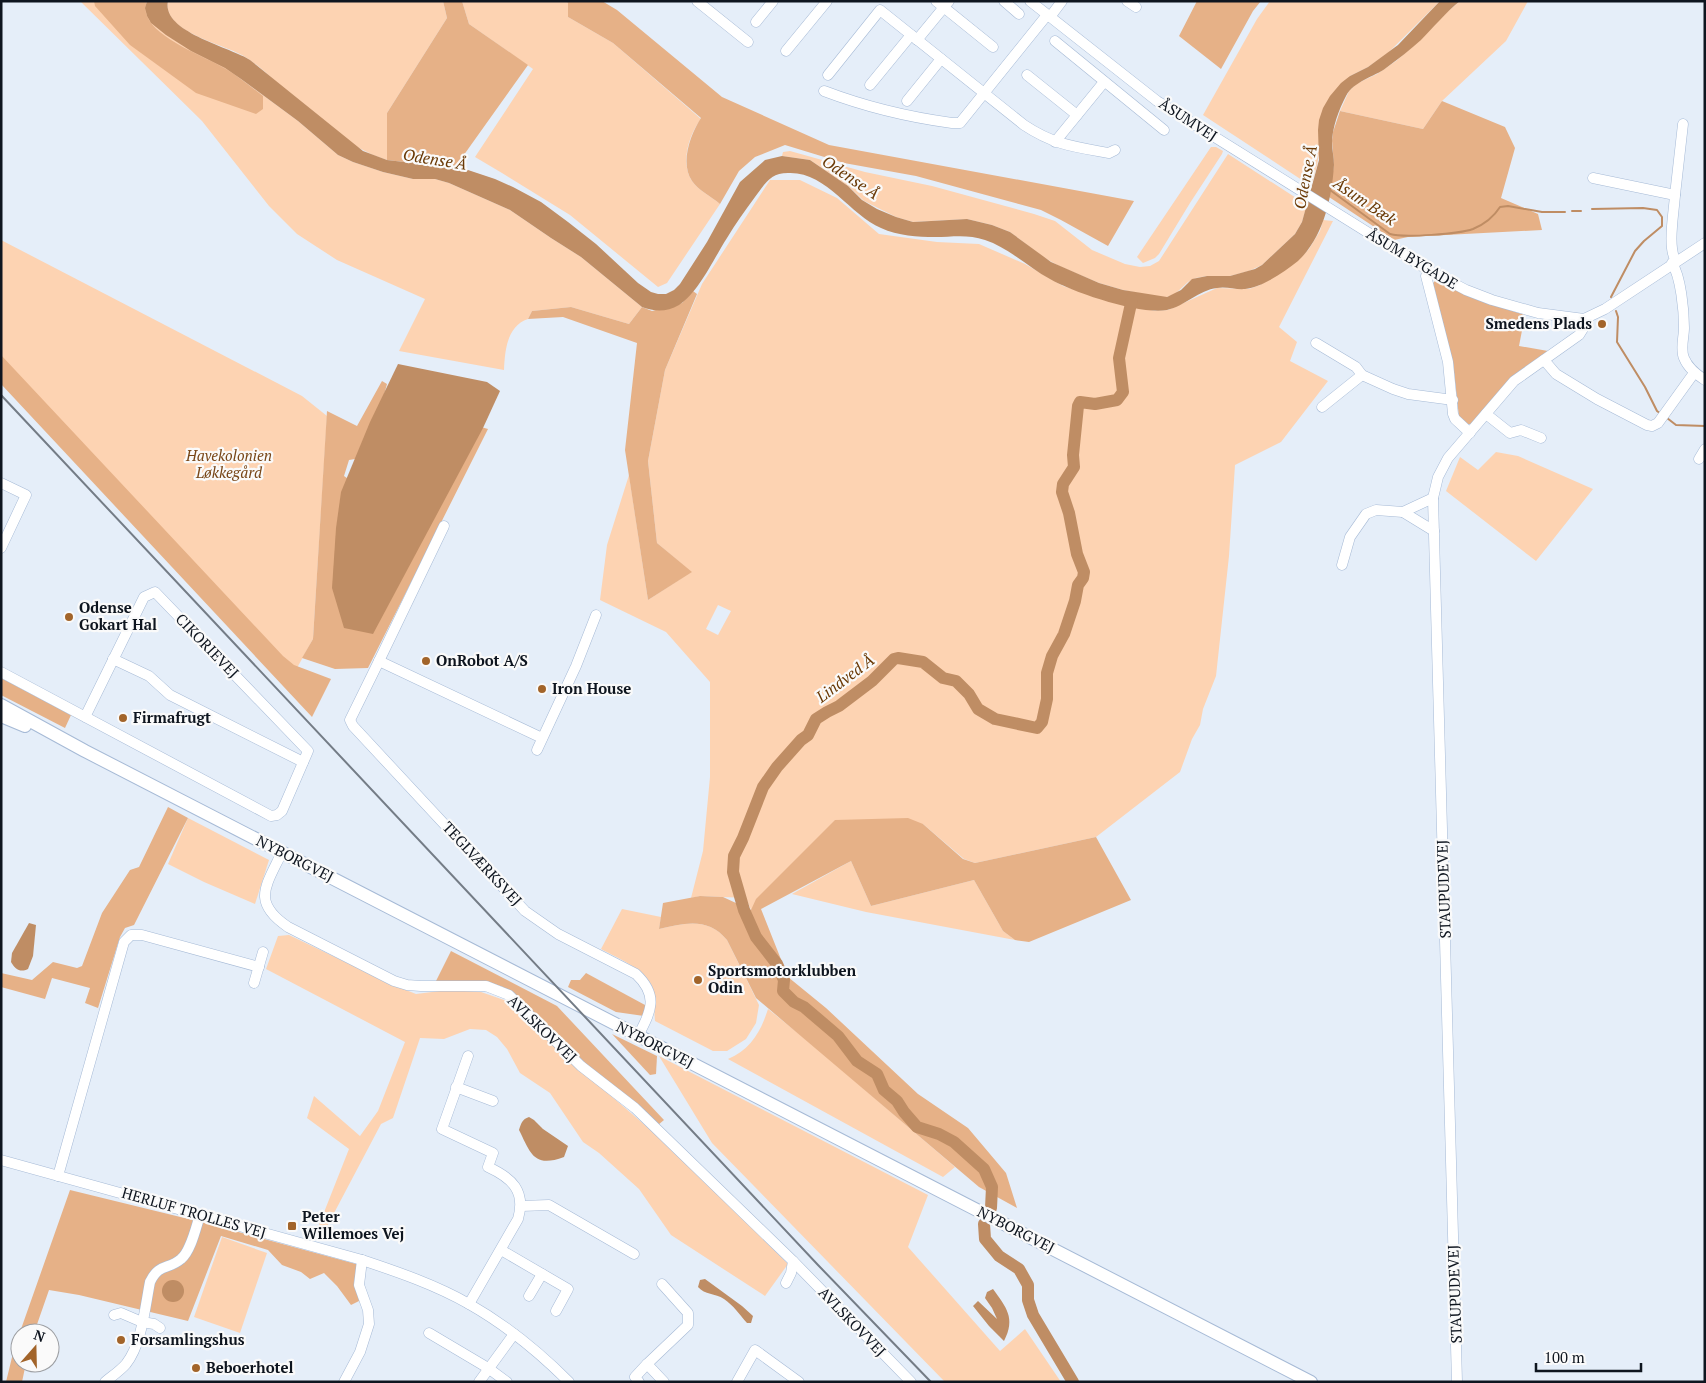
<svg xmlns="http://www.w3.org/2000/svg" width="1706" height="1383" font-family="'PT Serif',serif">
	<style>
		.green { fill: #fdd3b2; fill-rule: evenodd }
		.forest { fill: #e6b187 }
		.water { fill: #bf8d64 }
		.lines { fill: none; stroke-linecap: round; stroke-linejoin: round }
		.stream { stroke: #bf8d64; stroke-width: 2 }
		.river { stroke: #bf8d64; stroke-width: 12 }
		.minor-casing { stroke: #a6bad6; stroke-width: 11 }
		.major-casing { stroke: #a6bad6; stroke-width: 14 }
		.minor { stroke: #fff; stroke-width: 10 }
		.major { stroke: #fff; stroke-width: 12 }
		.rail { stroke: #747c86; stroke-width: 2 }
		.poi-dot { fill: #a2642a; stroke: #fafafa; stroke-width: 2 }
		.labels { text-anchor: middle; stroke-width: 4.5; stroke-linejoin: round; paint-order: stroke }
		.street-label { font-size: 15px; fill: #0e151f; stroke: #fafafa }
		.poi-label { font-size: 15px; font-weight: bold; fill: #0e151f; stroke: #fafafa; text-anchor: start }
		.park-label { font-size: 15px; font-style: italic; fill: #784617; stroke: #fafafa }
		.water-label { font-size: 16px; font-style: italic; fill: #6a3905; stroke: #fafafa }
	</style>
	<rect width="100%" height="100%" fill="#e5eef9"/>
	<g class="green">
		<path d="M 80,1 L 147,1 L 145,8 L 298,121 L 338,155 L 353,162 L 383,172 L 413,179 L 435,179 L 449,183 L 510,210 L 551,238 L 581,257 L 642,307 L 629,324 L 571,307 L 532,311 L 528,319 C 507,326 505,350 504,370 L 399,351 L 425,299 L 337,260 L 297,234 L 269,206 L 202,121 Z"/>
		<path d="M 168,1 L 443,1 L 447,18 L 387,113 L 387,160 L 373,155 L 355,146 C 329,124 302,102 275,81 C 265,72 254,62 242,55 C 223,44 161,31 168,1 Z"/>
		<path d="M 462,1 L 566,1 L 568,3 L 568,17 L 613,43 L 701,119 C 689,134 680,163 692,181 C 698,190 712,197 720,204 L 667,283 L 658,287 L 570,215 L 502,173 L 475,157 L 533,69 L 469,24 Z"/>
		<path d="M 1270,1 L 1440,1 L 1388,53 L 1368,67 L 1350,76 L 1319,154 L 1317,166 L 1311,186 L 1203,115 L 1257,19 Z"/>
		<path d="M 1460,1 L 1528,1 L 1506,41 L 1442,101 L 1423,129 L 1340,111 L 1349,91 L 1356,84 L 1377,74 L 1396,61 L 1420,40 L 1447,12 Z"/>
		<path d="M 1211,147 L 1216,147 L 1223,151 L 1222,154 L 1190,203 L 1159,254 L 1155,258 L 1143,263 L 1137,257 Z"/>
		<path d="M 790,151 L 865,172 L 932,186 L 1034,214 L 1055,221 L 1092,250 L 1125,264 L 1140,267 L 1150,266 L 1159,261 L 1228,154 L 1307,205 L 1302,222 L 1295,234 L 1262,265 L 1249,271 L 1230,276 L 1207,276 L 1196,278 L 1188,282 L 1175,294 L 1167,297 L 1158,297 L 1123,290 L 1099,283 L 1059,266 L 1043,257 L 1010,232 L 992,225 L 967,219 L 913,222 L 896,217 L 864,201 L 848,186 L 810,160 L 782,156 L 783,152 Z"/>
		<path d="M 770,180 L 800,180 L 837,198 L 879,234 L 937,242 L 979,244 L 1025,264 L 1063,286 L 1109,301 L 1155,311 L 1168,310 L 1217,288 L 1249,289 L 1260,285 L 1297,261 L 1309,249 L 1320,231 L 1323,220 L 1333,221 L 1279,327 L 1297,342 L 1290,361 L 1328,381 L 1281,442 L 1235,465 L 1229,556 L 1216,676 L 1203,709 L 1200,725 L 1192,739 L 1180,772 L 1096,837 L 975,863 L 964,859 L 923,824 L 751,910 L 746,898 L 700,896 L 691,898 L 703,851 L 710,777 L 710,682 L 666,632 L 600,600 L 607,545 L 629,475 L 648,600 L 691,572 L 657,543 L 648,461 L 665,370 L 702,284 ZM 718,605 L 731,611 L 718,635 L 706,629 Z"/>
		<path d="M 1,240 L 302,396 L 327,416 L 313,639 L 297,668 L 290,671 L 1,360 Z"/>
		<path d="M 1496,452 L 1518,456 L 1593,489 L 1536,561 L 1446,491 L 1460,457 L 1478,470 Z"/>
		<path d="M 188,818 L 269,860 L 255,904 L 204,882 L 168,864 Z"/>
		<path d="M 851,861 L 871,906 L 974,880 L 1003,931 L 1015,940 L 866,912 L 792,894 Z"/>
		<path d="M 622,909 L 661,917 L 659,929 C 685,923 708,917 727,940 L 759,1005 L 756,1023 L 746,1039 L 727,1051 L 713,1051 L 655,1021 C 654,1012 655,1002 654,993 C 651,971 619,959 601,949 Z"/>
		<path d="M 289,935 L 391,984 L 416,994 L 448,990 L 481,992 L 507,1001 L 589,1077 L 667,1144 L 788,1264 L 765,1296 L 671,1235 L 639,1189 L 599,1153 L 583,1142 L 550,1093 L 520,1073 L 507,1049 L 497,1037 L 486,1030 L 470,1029 L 444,1039 L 420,1038 L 393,1118 L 381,1124 L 323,1234 L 317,1230 L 349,1149 L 307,1118 L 314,1096 L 360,1136 L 378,1111 L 405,1042 L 266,969 L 278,936 Z"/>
		<path d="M 768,1009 L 814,1046 L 955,1167 L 943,1177 L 728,1059 C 751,1049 761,1031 768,1009 Z"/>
		<path d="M 659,1056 L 928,1195 L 908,1247 L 1000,1351 L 1025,1329 L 1061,1382 L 945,1382 L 712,1143 Z"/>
		<path d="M 222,1237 L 267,1253 L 240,1333 L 194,1317 Z"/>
	</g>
	<g class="forest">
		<path d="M 94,1 L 147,1 C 145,6 145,11 147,16 C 156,39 206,57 226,69 C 239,77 251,87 263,96 L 263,109 L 256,114 L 196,93 L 130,45 L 95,6 Z"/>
		<path d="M 443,1 L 462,1 L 469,24 L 528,65 L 456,166 L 404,162 L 387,160 L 387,113 L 447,18 Z"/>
		<path d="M 566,1 L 602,1 L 617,10 L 722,97 L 829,145 L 1134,201 L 1108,246 L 1061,220 L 1041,210 L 916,176 L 844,163 L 785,145 L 755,157 L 739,171 L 720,204 C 712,197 698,190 692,181 C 680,163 690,135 701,118 L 613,43 L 568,17 L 568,3 Z"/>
		<path d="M 1197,1 L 1261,1 L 1253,11 L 1221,69 L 1179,36 Z"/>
		<path d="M 1442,101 L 1505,127 L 1515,148 L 1501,198 L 1538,214 L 1542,230 L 1408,237 L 1394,240 L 1329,197 L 1334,165 L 1332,141 L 1333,132 L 1340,111 L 1423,129 Z"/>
		<path d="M 1436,280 C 1464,295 1494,305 1525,315 L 1519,346 L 1548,351 L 1518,372 L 1472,424 L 1467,424 L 1459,417 L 1453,363 L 1433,283 Z"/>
		<path d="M 693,291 L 697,294 L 665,370 L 648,461 L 657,543 L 692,572 L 648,600 L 625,450 L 637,343 L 563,317 L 528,319 L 532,311 L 571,307 L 629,324 L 642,307 L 652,311 L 682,303 Z"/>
		<path d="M 1,355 L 283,656 L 294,665 L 331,679 L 312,717 L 1,384 Z"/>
		<path d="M 382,381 L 387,384 L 367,457 L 349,460 L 344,476 L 357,485 L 481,427 L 488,429 L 368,668 L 335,669 L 302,658 L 313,639 L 327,411 L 357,426 Z"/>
		<path d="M 1,678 L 71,715 L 65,728 L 1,695 Z"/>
		<path d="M 168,807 L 188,818 L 134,925 L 125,928 L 120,937 L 98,1008 L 85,1003 L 90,988 L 52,978 L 45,999 L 1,987 L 1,973 L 32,980 L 53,962 L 77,968 L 82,966 L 102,913 L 130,870 L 139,867 Z"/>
		<path d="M 908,818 L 923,824 L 963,859 L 975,863 L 1096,837 L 1131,900 L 1029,942 L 1015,940 L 1003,931 L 974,880 L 871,906 L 851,861 L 761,909 L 788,977 L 826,1008 L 918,1094 L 968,1128 L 1006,1173 L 1017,1208 L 979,1187 L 756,998 L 727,940 C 708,917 685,923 659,929 L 663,903 L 700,896 L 723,897 L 751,910 L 756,899 L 835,820 Z"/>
		<path d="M 451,951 L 557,1006 L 664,1120 L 658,1125 L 591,1069 L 533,1012 L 503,987 L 486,981 L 436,981 Z"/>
		<path d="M 586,973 L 645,1005 L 647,1009 L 644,1016 L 616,1012 L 568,987 L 571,980 L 580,980 Z"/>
		<path d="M 612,1034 L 657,1056 L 656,1074 L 650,1075 Z"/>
		<path d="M 70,1190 L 209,1224 L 356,1264 L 359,1301 L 351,1305 L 337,1286 L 324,1273 L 310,1279 L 301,1272 L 282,1265 L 268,1250 L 221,1236 L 188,1321 L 79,1295 L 49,1290 L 34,1333 L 20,1333 L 20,1363 L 26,1363 L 22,1382 L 6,1382 L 14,1349 Z"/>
	</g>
	<g class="water">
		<path d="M 147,1 L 168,1 C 161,32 230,47 250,60 L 363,151 L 387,160 L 404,162 L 456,166 L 495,179 L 513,187 L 541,202 L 568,222 L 596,244 L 638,283 L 651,292 L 658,294 L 666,294 L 674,290 L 680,284 L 707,242 L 740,182 L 765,160 L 782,156 L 810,160 L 848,186 L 862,200 L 877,209 L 896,217 L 913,222 L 967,219 L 992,225 L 1010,232 L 1051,262 L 1099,283 L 1123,290 L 1167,297 L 1181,290 L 1192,279 L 1207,276 L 1230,276 L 1255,269 L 1262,265 L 1295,234 L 1302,222 L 1319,160 L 1318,130 L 1319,120 L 1323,108 L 1330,96 L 1341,83 L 1350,76 L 1368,67 L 1398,45 L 1440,1 L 1460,1 C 1445,13 1434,27 1421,40 C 1410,50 1398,59 1386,68 C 1374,77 1354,81 1346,96 C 1339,109 1332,128 1332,143 C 1332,150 1334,157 1334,165 C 1332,198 1323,238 1298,261 C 1284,272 1263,287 1245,289 C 1236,290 1226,286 1217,288 C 1199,290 1185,306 1167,310 C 1141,315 1074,293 1050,279 C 1028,267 1009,248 985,240 C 968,234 952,237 935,237 C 918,237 898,236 881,228 C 850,215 826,171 788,173 C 770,173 765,184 755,197 C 745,211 735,224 727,238 C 714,258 699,292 679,305 C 667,312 655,312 642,307 L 581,257 L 551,238 L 510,210 L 449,183 L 435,179 L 413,179 L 383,172 L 353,162 L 338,155 L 298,121 L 241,79 L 225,68 L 191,51 L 166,35 L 151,23 L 147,16 L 145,8 Z"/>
		<path d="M 398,364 L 487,382 L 500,391 L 483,428 L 373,634 L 344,628 L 332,588 L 336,528 L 341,492 L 370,422 Z"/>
		<path d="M 29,923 L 36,925 L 33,956 L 28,969 C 20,973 15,969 11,962 L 12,953 Z"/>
		<path d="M 529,1117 L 534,1120 L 543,1129 L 568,1146 L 564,1157 C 534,1168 531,1154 519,1130 C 521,1124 522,1119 529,1117 Z"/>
		<path d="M 705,1279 L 742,1306 L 753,1316 L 751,1323 L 747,1323 C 740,1315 733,1305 724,1299 C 715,1293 705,1295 698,1287 L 700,1280 Z"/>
		<circle cx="173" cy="1291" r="11"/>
		<path d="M 993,1289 C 1006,1307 1016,1318 1004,1341 L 989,1326 L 973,1306 L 978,1301 L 997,1319 L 992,1308 L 985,1298 L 987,1292 Z"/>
	</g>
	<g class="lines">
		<g class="stream">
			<path d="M 1330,190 L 1390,234 C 1404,238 1459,234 1473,229 C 1485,224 1493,218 1500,207 L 1508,206 L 1542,212 L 1565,212"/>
			<path d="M 1592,209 L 1643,208 L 1657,210 L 1662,217 L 1662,226 L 1644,241 L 1635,251 L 1611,297"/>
			<path d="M 1572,211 L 1581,211"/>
			<path d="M 1616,311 L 1618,317 L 1617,342 L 1645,387 L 1657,411 L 1661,414"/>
			<path d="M 1667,418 L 1676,425 L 1705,426"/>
		</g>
		<g class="river">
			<path d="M 991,1208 L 992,1187 L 984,1169 L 954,1142 L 939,1134 L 917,1127 L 904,1112 L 897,1101 L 884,1090 L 877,1074 L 857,1061 L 838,1036 L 804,1007 L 794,1002 L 783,991 L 784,980 L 777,964 L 756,937 L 744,910 L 733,872 L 734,856 L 743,838 L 763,787 L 777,767 L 801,740 L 808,735 L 816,719 L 827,712 L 839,706 L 872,681 L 894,659 L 898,658 L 923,662 L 943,678 L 956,681 L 969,694 L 978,709 L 995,719 L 1037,728 L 1042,722 L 1047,699 L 1047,673 L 1052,656 L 1064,634 L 1075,601 L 1078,585 L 1083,578 L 1084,572 L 1077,554 L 1069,513 L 1062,492 L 1063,484 L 1074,467 L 1073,455 L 1078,406 L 1080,402 L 1095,404 L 1117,400 L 1123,392 L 1119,358 L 1132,299"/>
			<path d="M 984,1224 L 985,1239 L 999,1256 L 1019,1269 L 1028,1285 L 1028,1300 L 1033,1315 L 1073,1382"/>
		</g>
		<g class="minor-casing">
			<g id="minor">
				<path d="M 697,1 L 748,42"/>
				<path d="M 936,1 L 993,47"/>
				<path d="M 1004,1 L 1019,14"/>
				<path d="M 1030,1 L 1157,101 L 1428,270 L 1466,290 L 1492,300 L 1538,313 L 1584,319 L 1605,309 L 1705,243"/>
				<path d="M 1127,1 L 1136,7"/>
				<path d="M 1050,17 L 1062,1"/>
				<path d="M 756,22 L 773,1"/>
				<path d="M 917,40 L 949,1"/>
				<path d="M 1055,41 L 1164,130"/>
				<path d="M 786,51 L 827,1"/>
				<path d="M 828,75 L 880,10 L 1024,125 C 1054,145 1075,147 1109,153 L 1115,150"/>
				<path d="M 1027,75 L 1077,115"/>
				<path d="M 870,85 L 911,35"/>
				<path d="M 824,91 C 866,107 908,117 952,123 L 960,123 L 1047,15"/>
				<path d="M 907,101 L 941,59"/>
				<path d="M 1055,142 L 1104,82"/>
				<path d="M 1593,178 L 1675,195 C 1674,212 1667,248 1676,261"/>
				<path d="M 1675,195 L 1683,124"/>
				<path d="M 1672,263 C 1681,277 1684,311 1684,328 C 1684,337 1680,349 1684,358 C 1688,368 1696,374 1705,380"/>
				<path d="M 1428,270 L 1426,276 L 1448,362 L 1453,414 L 1455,419 L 1470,433"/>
				<path d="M 1316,343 L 1356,367 L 1362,375 L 1393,389 L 1408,394 L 1453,400"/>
				<path d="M 1544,360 L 1556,374 L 1597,399 L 1647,425 L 1652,426 L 1658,423 L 1694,373"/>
				<path d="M 1322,407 L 1362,375"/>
				<path d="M 1486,414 L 1510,433 L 1521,430 L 1541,438"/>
				<path d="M 1699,459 L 1705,449"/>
				<path d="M 1,483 L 26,495 L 1,548"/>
				<path d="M 1403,512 L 1434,531"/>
				<path d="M 1342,565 L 1350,537 L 1366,514 L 1376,510 L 1403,512 L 1433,498"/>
				<path d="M 113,659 L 149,676 L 170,695 L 303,762"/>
				<path d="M 379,661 L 444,526"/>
				<path d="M 1,672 L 271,816 L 277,815 L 282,811 L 308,751 L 155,592 L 144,597 L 85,717"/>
				<path d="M 542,738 L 379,661 L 350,720 L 353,726 L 525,911 L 558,934 L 636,974 C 659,996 651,1011 638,1036"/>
				<path d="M 537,750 L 576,666 L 596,615"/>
				<path d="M 282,852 C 266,886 251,902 288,927 L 394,981 L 407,985 L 421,986 L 486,986 L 509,995 L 581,1066 L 635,1108 L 793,1261 L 791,1273 L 786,1283"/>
				<path d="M 254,983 L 263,952"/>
				<path d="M 468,1056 L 442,1129 L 493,1153 L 488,1167 C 512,1178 526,1191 518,1219 L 469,1304"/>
				<path d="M 456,1087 L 493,1101"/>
				<path d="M 1,1160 L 362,1260 C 398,1272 436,1285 469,1304 C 506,1325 539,1352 569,1382"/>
				<path d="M 58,1176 L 124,942 L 131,935 L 142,935 L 259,967"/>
				<path d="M 521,1206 L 549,1205 L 634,1254"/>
				<path d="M 501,1250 L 568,1289 L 556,1311"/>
				<path d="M 793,1261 L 911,1382"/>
				<path d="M 529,1296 L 542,1274"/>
				<path d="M 114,1315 L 121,1313 L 142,1322 L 154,1324 L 160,1328"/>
				<path d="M 429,1333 L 488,1368 L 507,1382"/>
				<path d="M 647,1364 L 688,1325 L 688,1313 L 662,1284"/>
				<path d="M 105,1382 C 112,1376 120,1371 126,1364 C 142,1344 145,1307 150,1282 C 159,1263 168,1270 181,1259 C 191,1251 196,1227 200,1215"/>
				<path d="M 344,1382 L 360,1352 L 369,1324 L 368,1310 L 359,1285 L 362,1260"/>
				<path d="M 479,1382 L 514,1334"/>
				<path d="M 639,1382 L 635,1377 L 647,1364 L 664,1382"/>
				<path d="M 737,1382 L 755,1350 L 799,1382"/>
				<path d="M 1457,1382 L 1433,498 L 1438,477 L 1448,458 L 1514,381 L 1579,335 L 1584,327 L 1584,319"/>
			</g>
		</g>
		<g class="major-casing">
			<g id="major">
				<path d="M 1,705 L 85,751 L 1311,1382"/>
				<path d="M 1,716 L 25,726"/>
			</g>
		</g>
		<use href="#minor" class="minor"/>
		<use href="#major" class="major"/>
		<path class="rail" d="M 1,395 L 818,1265 L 931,1382"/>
	</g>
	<g class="poi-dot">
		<circle cx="1602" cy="324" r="5"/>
		<circle cx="69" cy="617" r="5"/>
		<circle cx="426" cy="661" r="5"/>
		<circle cx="542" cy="689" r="5"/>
		<circle cx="123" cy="718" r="5"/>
		<circle cx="698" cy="980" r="5"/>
		<rect x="287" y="1221" width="10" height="10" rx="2.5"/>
		<circle cx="121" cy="1340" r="5"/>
		<circle cx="196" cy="1368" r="5"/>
	</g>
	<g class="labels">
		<g class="street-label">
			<text transform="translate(1188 120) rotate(33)" y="5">ÅSUMVEJ</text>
			<text transform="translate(1412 259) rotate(31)" y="5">ÅSUM BYGADE</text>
			<text transform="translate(207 646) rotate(46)" y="5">CIKORIEVEJ</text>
			<text transform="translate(295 859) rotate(27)" y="5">NYBORGVEJ</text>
			<text transform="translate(482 864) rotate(47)" y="5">TEGLVÆRKSVEJ</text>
			<text transform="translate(1444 889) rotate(-92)" y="5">STAUPUDEVEJ</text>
			<text transform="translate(542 1029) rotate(44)" y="5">AVLSKOVVEJ</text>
			<text transform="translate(655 1045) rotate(27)" y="5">NYBORGVEJ</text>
			<text transform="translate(194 1213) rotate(16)" y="5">HERLUF TROLLES VEJ</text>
			<text transform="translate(1016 1230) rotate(27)" y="5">NYBORGVEJ</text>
			<text transform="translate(1455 1294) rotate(-92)" y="5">STAUPUDEVEJ</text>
			<text transform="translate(852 1322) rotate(46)" y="5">AVLSKOVVEJ</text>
		</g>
		<g class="poi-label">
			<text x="1592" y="329" text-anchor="end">Smedens Plads</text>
			<text x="79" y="613">Odense<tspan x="79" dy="17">Gokart Hal</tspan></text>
			<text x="436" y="666">OnRobot A/S</text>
			<text x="552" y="694">Iron House</text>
			<text x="133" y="723">Firmafrugt</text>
			<text x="708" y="976">Sportsmotorklubben<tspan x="708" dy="17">Odin</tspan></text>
			<text x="302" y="1222">Peter<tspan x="302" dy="17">Willemoes Vej</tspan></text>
			<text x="131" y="1345">Forsamlingshus</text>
			<text x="206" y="1373">Beboerhotel</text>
		</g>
		<g class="park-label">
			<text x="229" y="461">Havekolonien<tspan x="229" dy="17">Løkkegård</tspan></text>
		</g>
		<g class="water-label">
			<text transform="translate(435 159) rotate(9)" y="6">Odense Å</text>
			<text transform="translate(851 177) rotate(34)" y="6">Odense Å</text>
			<text transform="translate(1305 177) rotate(-79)" y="6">Odense Å</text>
			<text transform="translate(1365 201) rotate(34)" y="6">Åsum Bæk</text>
			<text transform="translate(845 678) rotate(-37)" y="6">Lindved Å</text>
		</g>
	</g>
	<rect width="1706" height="1383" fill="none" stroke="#0e151f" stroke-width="5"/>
	<g transform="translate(35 1348) rotate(20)"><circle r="24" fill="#fafafa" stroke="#9c9ea2"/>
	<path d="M0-4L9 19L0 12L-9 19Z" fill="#a2642a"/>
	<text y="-8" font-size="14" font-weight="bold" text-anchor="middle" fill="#0e151f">N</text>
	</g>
	<path d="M1536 1363v8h105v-8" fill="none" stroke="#0e151f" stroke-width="2.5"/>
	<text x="1544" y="1363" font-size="15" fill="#0e151f" stroke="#fafafa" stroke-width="4" paint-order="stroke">100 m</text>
</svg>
